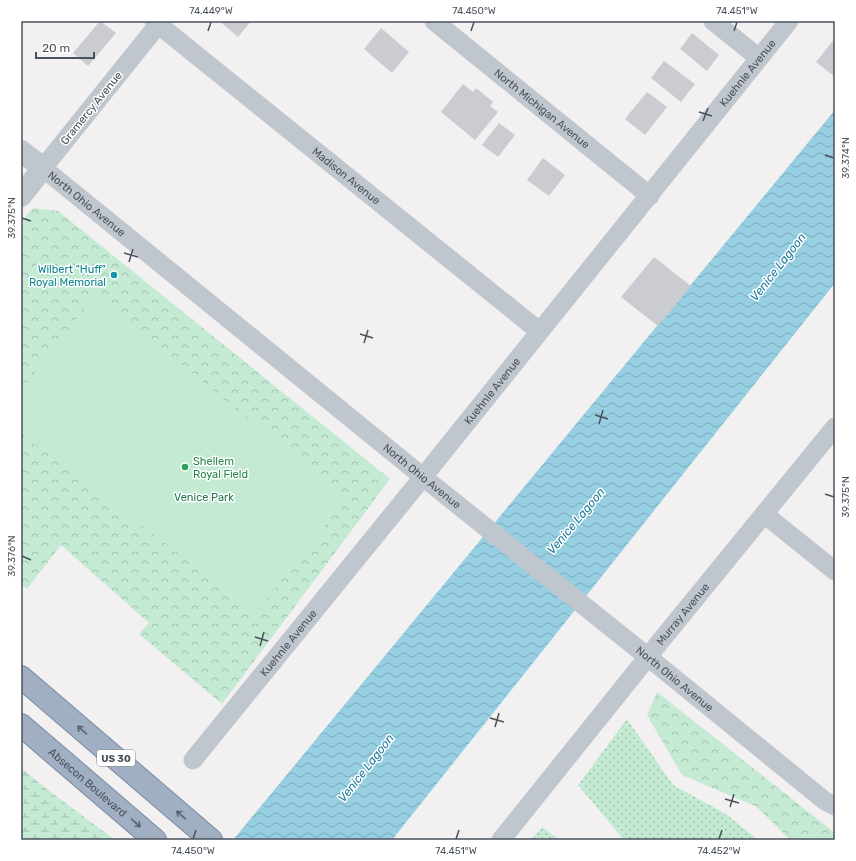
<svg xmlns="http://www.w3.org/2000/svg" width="856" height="861" font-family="Rubik,sans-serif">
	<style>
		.grass { fill: url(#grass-dots) }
		.forest { fill: url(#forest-crowns) }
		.wetland { fill: url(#wetland-marsh) }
		.pitch { fill: #c4ead4 }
		.water { fill: url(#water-waves) }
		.building { fill: #cbccd2 }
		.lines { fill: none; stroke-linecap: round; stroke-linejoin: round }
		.trunk-casing { stroke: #798ca4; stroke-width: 24 }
		.minor { stroke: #c0c6cd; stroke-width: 19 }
		.tertiary { stroke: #c0c6cd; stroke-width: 22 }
		.trunk { stroke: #a0b0c2; stroke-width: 22 }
		.oneway { stroke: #5b6570 }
		.ticks { fill: none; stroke: #4a525b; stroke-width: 1.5 }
		.culture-dot { fill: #0f9aa8; stroke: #fff; stroke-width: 1.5 }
		.leisure-dot { fill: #2e9e5b; stroke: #fff; stroke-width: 1.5 }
		.labels { text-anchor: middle; stroke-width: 3; stroke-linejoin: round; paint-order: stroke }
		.shield { fill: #fff; stroke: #80868c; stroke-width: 1 }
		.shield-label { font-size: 10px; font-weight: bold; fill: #4a525b }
		.street-label { font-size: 11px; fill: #4a525b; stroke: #fff }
		.culture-label { font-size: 11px; fill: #0d838f; stroke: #fff; text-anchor: end }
		.leisure-label { font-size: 11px; fill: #27864d; stroke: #fff; text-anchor: start }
		.park-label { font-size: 11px; fill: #23744f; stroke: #fff }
		.water-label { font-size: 12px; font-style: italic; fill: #1e7b9a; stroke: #fff }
		.neatline { fill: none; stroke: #4a525b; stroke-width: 1.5 }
		.ticks-label { font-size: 10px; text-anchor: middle; fill: #4a525b }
	</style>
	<defs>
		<pattern id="grass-dots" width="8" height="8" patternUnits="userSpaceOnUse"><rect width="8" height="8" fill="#c4ead4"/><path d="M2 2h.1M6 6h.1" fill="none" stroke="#a1c0af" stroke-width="1.8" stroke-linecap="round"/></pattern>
		<pattern id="forest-crowns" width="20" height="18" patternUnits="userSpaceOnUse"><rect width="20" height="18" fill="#c4ead4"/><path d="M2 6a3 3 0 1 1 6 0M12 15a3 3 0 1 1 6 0" fill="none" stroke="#a1c0af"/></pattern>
		<pattern id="wetland-marsh" width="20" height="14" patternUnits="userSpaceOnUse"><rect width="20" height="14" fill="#c4ead4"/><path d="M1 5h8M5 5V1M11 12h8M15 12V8" fill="none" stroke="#a1c0af"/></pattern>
		<pattern id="water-waves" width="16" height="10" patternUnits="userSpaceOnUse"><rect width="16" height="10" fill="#96cfe2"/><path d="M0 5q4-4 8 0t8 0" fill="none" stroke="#7cabba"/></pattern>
	</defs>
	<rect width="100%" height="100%" fill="#f2f0f0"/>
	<g class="grass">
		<path d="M 627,719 L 673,785 L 726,814 L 758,840 L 624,840 L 578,785 Z"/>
		<path d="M 542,827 L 560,840 L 531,840 Z"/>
	</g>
	<g class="forest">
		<path d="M 33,208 L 58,211 L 390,479 L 222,704 L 139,634 L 149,623 L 61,545 L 27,589 L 21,584 L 21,222 Z"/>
		<path d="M 657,692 L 835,833 L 835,840 L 790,840 L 757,807 L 682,775 L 647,715 Z"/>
	</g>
	<path class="wetland" d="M 21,768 L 48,790 L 115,840 L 21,840 Z"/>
	<path class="pitch" d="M 96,294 L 346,500 L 255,612 L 21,433 L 21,391 Z"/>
	<path class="water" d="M 835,110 L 835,283 L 392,840 L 233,840 Z"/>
	<g class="building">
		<path d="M 100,21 L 116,33 L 88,66 L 73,53 Z"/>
		<path d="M 219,21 L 251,21 L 238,37 Z"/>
		<path d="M 381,28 L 409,52 L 392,73 L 364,49 Z"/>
		<path d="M 692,33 L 719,55 L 707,71 L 680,49 Z"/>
		<path d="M 835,38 L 835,77 L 816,62 Z"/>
		<path d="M 664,61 L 695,84 L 681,102 L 651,78 Z"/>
		<path d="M 463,84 L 473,92 L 476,88 L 493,102 L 490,106 L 498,112 L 475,140 L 441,112 Z"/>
		<path d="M 647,92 L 667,107 L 645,135 L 625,119 Z"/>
		<path d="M 499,123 L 515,135 L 498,157 L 482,145 Z"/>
		<path d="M 543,158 L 565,175 L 549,196 L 527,180 Z"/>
		<path d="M 654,257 L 691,286 L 658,326 L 621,297 Z"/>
	</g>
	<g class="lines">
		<g class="trunk-casing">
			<g id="trunk">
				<path d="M 21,677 L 211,840"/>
				<path id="s6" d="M 21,725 L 155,840"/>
			</g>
		</g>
		<g class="minor">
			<path id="s1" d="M 154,21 L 539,331"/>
			<path id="s2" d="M 161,21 L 43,168 L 423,477 L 648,657 L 825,801 L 835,806"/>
			<path id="s3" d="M 434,21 L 650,196"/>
			<path d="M 713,21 L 759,58"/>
			<path d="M 764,514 L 835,571"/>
			<path id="s4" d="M 193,760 L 423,477 L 789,21"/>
			<path id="s5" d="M 501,840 L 663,638 L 835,427"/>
		</g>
		<path class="tertiary" d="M 21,151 L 43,168 L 21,196"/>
		<use href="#trunk" class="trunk"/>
	</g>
	<defs><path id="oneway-shaft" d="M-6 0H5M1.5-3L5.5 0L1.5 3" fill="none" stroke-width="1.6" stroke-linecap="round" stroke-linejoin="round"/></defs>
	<g class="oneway">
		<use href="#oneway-shaft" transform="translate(82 730) rotate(-139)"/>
		<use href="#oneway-shaft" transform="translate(181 815) rotate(-139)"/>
		<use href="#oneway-shaft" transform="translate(136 823) rotate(41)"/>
	</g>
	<path class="ticks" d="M 208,31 L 211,22M 471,31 L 474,22M 734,31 L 737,22M 699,112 L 712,116M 703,121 L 708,108M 825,155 L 834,158M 22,218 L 31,221M 124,253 L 138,257M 129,262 L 133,249M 360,334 L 373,338M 364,343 L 368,330M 595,415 L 608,419M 599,424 L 603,410M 825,494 L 834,497M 22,556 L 31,560M 255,637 L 268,641M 260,646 L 264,632M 490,718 L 504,722M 495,727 L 499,713M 725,799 L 739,803M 730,807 L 734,794M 193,839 L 196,830M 456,839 L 459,830M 719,839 L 722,830"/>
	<circle class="culture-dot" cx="114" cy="275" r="4"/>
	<circle class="leisure-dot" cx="185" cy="467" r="4"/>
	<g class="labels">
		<rect class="shield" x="97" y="750" width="38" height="16" rx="3"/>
		<g class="shield-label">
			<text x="116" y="762">US 30</text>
		</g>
		<g class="street-label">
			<text dy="4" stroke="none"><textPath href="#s4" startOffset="883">Kuehnle Avenue</textPath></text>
			<text transform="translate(91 108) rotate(-51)" y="4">Gramercy Avenue</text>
			<text dy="4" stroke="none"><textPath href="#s3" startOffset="139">North Michigan Avenue</textPath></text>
			<text dy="4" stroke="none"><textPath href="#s1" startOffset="247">Madison Avenue</textPath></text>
			<text dy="4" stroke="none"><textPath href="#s2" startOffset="245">North Ohio Avenue</textPath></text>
			<text dy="4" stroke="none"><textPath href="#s4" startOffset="475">Kuehnle Avenue</textPath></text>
			<text dy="4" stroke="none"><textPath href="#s2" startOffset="677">North Ohio Avenue</textPath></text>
			<text dy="4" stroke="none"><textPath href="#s5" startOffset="290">Murray Avenue</textPath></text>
			<text dy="4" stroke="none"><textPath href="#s4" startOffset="151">Kuehnle Avenue</textPath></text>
			<text dy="4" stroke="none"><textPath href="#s2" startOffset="1001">North Ohio Avenue</textPath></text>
			<text dy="4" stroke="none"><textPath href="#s6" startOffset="88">Absecon Boulevard</textPath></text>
		</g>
		<g class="culture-label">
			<text x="106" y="273">Wilbert "Huff"<tspan x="106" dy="13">Royal Memorial</tspan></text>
		</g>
		<g class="leisure-label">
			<text x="193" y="465">Shellem<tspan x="193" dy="13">Royal Field</tspan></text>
		</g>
		<g class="park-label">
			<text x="204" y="501">Venice Park</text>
		</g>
		<g class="water-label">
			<text transform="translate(778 267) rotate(-52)" y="4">Venice Lagoon</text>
			<text transform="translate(576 521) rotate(-50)" y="4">Venice Lagoon</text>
			<text transform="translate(366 768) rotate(-52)" y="4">Venice Lagoon</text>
		</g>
	</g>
	<rect width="856" height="861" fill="none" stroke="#ffffff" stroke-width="44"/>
	<path d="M36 52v6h58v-6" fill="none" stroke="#4a525b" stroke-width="2"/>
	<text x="42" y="52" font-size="12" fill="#4a525b" stroke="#ffffff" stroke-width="3" paint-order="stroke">20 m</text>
	<rect x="22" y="22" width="812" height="817" class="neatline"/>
	<g class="ticks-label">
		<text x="211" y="14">74.449°W</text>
		<text x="474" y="14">74.450°W</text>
		<text x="737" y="14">74.451°W</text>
		<text transform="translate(845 158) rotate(-90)" y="4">39.374°N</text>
		<text transform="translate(11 218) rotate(-90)" y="4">39.375°N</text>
		<text transform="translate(845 497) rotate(-90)" y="4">39.375°N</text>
		<text transform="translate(11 556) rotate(-90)" y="4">39.376°N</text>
		<text x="193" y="854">74.450°W</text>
		<text x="456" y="854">74.451°W</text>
		<text x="719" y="854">74.452°W</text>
	</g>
</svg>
